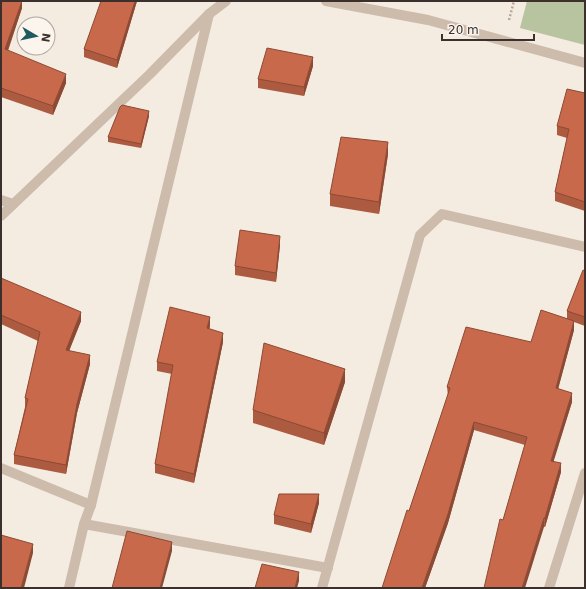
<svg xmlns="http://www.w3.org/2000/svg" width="586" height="589" font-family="'DejaVu Sans',sans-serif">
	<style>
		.green { fill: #b8c4a0 }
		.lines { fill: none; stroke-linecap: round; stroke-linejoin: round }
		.path { stroke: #b9a596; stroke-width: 2.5; stroke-dasharray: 2 2; stroke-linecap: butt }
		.minor { stroke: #cdbbac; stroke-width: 10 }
		.wall { fill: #ac5a40 }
		.shaded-wall { fill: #8c4a34 }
		.building { fill: #c8694b; stroke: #8c4a34 }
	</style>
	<rect width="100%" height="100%" fill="#f4ebe1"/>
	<path class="green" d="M 527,1 L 585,1 L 585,45 L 520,28 Z"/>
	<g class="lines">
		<path class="path" d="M 509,20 L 514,1"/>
		<g class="minor">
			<path d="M 326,1 L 428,20 L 585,63"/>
			<path d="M 1,200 L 13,204"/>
			<path d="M 1,216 L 150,74 L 209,14 L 226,1"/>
			<path d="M 1,468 L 91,505"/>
			<path d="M 84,524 L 328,568"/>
			<path d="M 69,588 L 84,524 L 91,505 L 209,14"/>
			<path d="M 322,588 L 420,235 L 442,214 L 585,247"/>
			<path d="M 549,588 L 585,473"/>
		</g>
	</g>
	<g class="wall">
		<path d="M 1,1 L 22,1 L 22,8 L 8,51 L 66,83 L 53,115 L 1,97 Z"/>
		<path d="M 137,1 L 117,68 L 84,57 L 84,49 Z"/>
		<path d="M 313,66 L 304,96 L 258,88 L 258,79 Z"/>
		<path d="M 585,93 L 585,211 L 555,201 L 555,192 L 567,138 L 557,135 L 557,126 Z"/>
		<path d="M 149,116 L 141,148 L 108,142 L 108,137 Z"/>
		<path d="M 388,154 L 379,214 L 330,206 L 330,194 Z"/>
		<path d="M 280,245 L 276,282 L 235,275 L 235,266 Z"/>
		<path d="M 585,271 L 585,326 L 574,322 L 574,330 L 558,388 L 572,402 L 553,461 L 561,472 L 545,527 L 503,520 L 525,445 L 474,430 L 448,523 L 425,588 L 382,588 L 409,511 L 448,396 L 447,387 L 531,342 L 567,318 L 567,311 Z"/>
		<path d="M 1,278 L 81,321 L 69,350 L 90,364 L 77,413 L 66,474 L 14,464 L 14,455 L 25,407 L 25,398 L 38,341 L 1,324 Z"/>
		<path d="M 210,326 L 209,329 L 223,342 L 194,483 L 155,473 L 155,464 L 172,374 L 157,371 L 157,362 Z"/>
		<path d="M 345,382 L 324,445 L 253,423 L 253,410 Z"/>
		<path d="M 319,503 L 311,533 L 274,524 L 274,515 Z"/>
	</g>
	<g class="shaded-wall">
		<path d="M 22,1 L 22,8 L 5,58 L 5,49 Z"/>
		<path d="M 135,1 L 137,1 L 117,68 L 117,60 Z"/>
		<path d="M 313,57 L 313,66 L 304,96 L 304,87 Z"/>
		<path d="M 66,74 L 66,83 L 53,115 L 53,106 Z"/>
		<path d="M 149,111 L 149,116 L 141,148 L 141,144 Z"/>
		<path d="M 388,142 L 388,154 L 379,214 L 379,202 Z"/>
		<path d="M 280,236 L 280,245 L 276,282 L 276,273 Z"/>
		<path d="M 81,312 L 81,321 L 66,359 L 66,350 Z"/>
		<path d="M 210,317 L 210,326 L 207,337 L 207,328 Z"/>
		<path d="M 574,321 L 574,330 L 556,397 L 556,388 Z"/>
		<path d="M 223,333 L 223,342 L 194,483 L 194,474 Z"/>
		<path d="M 90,355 L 90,364 L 77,413 L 66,474 L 66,465 L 77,404 Z"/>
		<path d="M 345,369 L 345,382 L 324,445 L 324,433 Z"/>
		<path d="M 572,393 L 572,402 L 551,470 L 551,461 Z"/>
		<path d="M 474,422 L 474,430 L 448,523 L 425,588 L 422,588 Z"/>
		<path d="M 561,463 L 561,472 L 545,527 L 545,518 Z"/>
		<path d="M 319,494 L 319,503 L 311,533 L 311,524 Z"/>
		<path d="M 544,518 L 544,527 L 525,588 L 522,588 Z"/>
		<path d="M 172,542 L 172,551 L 162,588 L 160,588 Z"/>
		<path d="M 33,544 L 33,553 L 24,588 L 21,588 Z"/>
		<path d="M 299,572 L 299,581 L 297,588 L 295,588 Z"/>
	</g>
	<g class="building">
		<path d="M 1,1 L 22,1 L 5,49 L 66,74 L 53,106 L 1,88 Z"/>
		<path d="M 101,1 L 135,1 L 117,60 L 84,49 Z"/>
		<path d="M 267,48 L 313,57 L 304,87 L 258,79 Z"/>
		<path d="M 567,89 L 585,93 L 585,202 L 555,192 L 569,129 L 557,126 Z"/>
		<path d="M 122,105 L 149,111 L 141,144 L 108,137 L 120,107 Z"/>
		<path d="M 341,137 L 388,142 L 379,202 L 330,194 Z"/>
		<path d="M 240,230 L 280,236 L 276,273 L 235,266 Z"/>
		<path d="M 583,270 L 585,271 L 585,317 L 567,311 Z"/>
		<path d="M 1,278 L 81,312 L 66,350 L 90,355 L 77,404 L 66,465 L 14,455 L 28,399 L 25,398 L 40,332 L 1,315 Z"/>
		<path d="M 170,307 L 210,317 L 207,328 L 223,333 L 194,474 L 155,464 L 173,365 L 157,362 Z"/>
		<path d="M 541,310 L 574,321 L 556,388 L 572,393 L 551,461 L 561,463 L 545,518 L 544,518 L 522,588 L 484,588 L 500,519 L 503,520 L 527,437 L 474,422 L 448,514 L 422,588 L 382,588 L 407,510 L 409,511 L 450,388 L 447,387 L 466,327 L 531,342 Z"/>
		<path d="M 264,343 L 345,369 L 324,433 L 253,410 Z"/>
		<path d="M 279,494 L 319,494 L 311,524 L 274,515 Z"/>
		<path d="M 127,531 L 172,542 L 160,588 L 112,588 Z"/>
		<path d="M 1,535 L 33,544 L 21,588 L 1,588 Z"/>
		<path d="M 262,564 L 299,572 L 295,588 L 255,588 Z"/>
	</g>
	<rect width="586" height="589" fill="none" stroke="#3b302b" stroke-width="4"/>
	<g transform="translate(36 36) rotate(99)"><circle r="19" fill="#fbf5ee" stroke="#aea6a0"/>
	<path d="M0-3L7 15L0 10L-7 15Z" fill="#1f5a5e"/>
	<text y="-6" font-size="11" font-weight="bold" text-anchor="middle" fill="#3b302b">N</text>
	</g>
	<path d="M442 34v6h92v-6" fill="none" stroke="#3b302b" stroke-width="2"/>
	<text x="448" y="34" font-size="12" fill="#3b302b" stroke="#fbf5ee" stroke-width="3" paint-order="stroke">20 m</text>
</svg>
